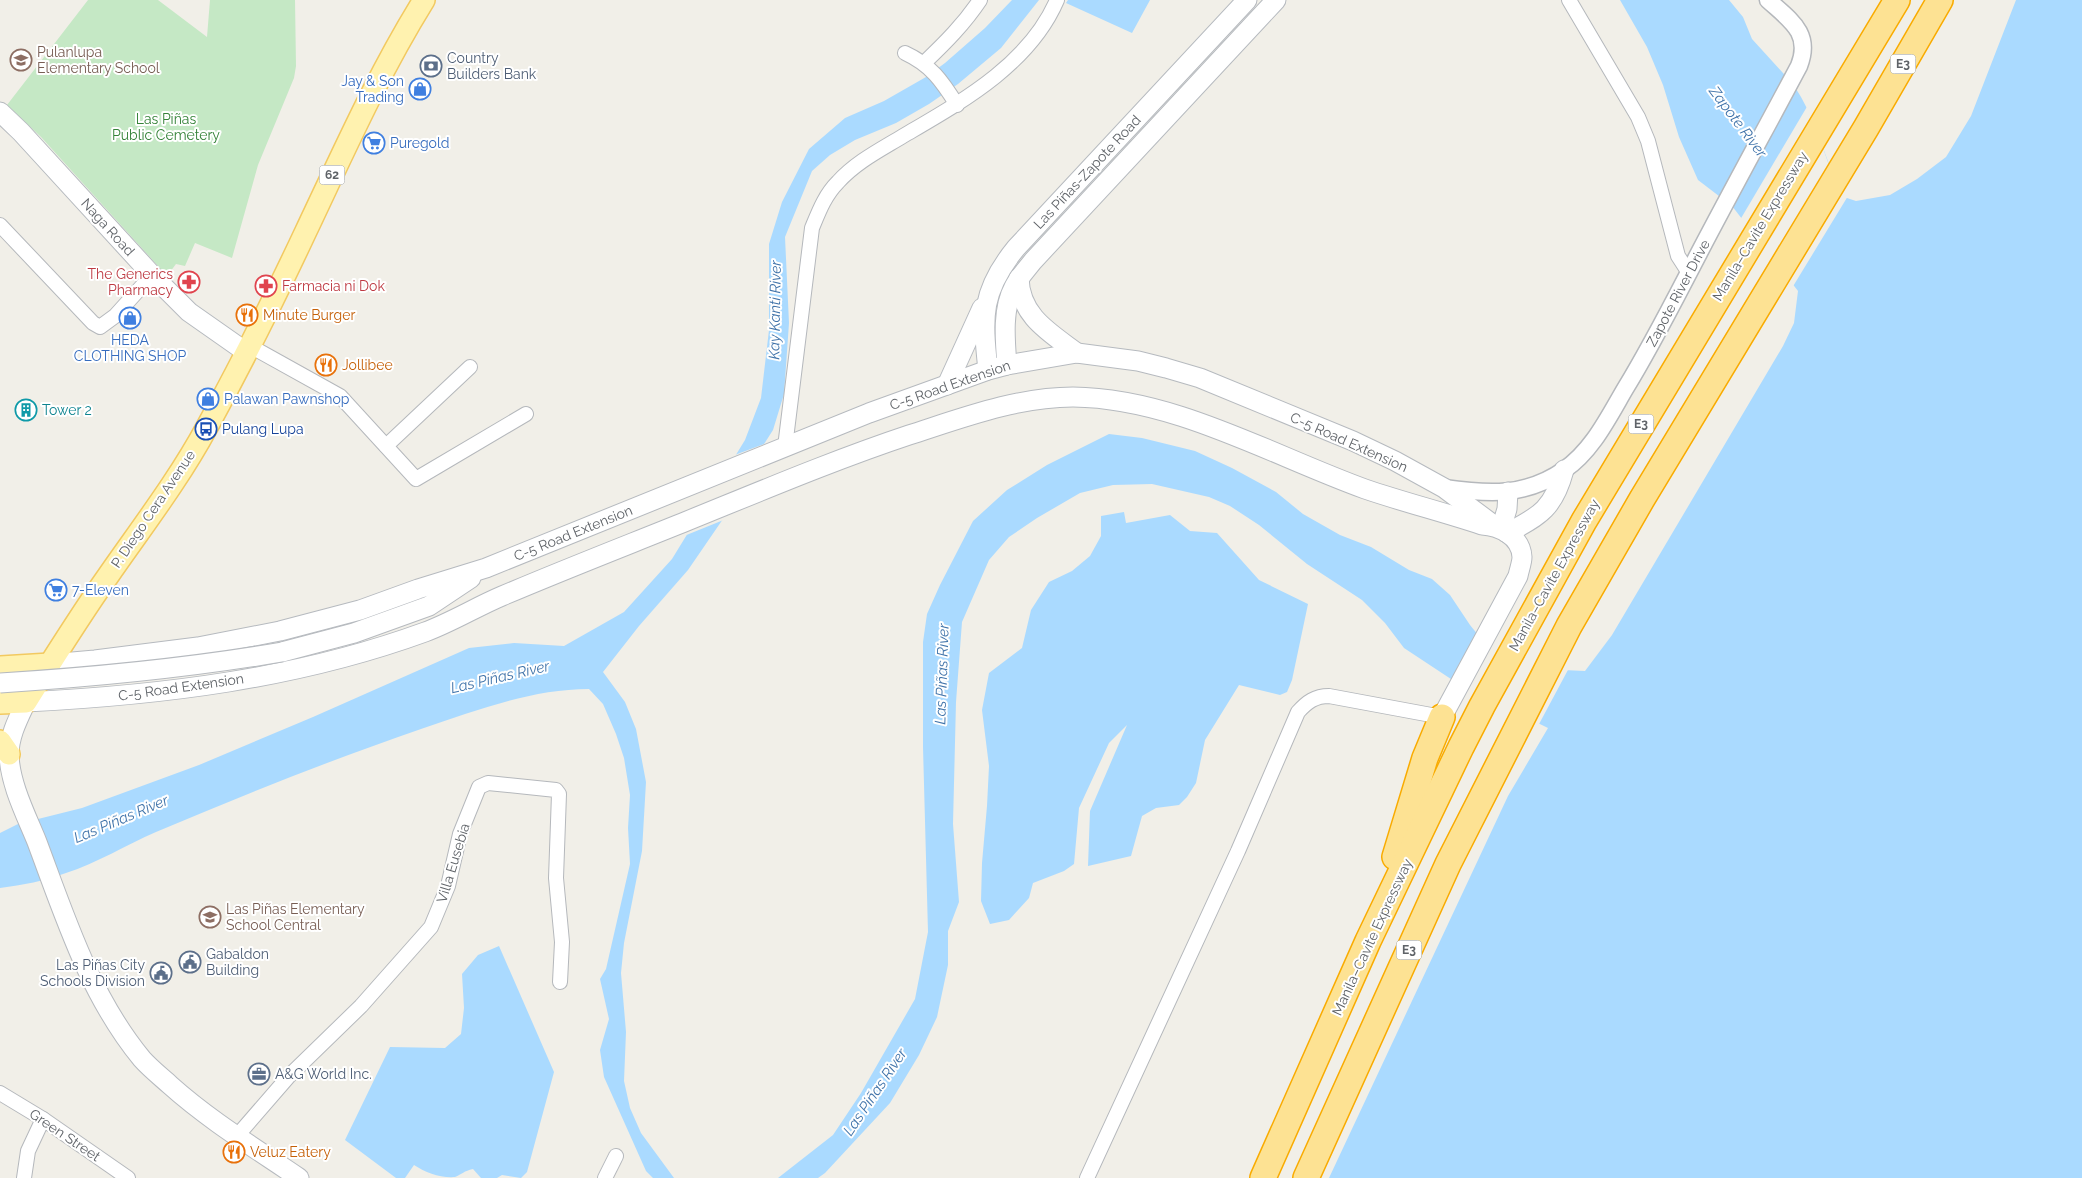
<svg xmlns="http://www.w3.org/2000/svg" width="2082" height="1178" font-family="Raleway,sans-serif">
	<style>
		.green { fill: #c5e8c5 }
		.water { fill: #aadaff }
		.pier { fill: #f1efe8 }
		.lines { fill: none; stroke-linecap: round; stroke-linejoin: round }
		.minor-casing { stroke: #b5b8bc; stroke-width: 16 }
		.tertiary-casing { stroke: #b5b8bc; stroke-width: 19 }
		.secondary-casing { stroke: #b6babf; stroke-width: 21 }
		.primary-casing { stroke: #f2c960; stroke-width: 24 }
		.motorway-casing { stroke: #f9ab00; stroke-width: 28 }
		.minor { stroke: #fff; stroke-width: 14 }
		.tertiary { stroke: #fff; stroke-width: 16 }
		.secondary { stroke: #fff; stroke-width: 19 }
		.primary { stroke: #fff2af; stroke-width: 21 }
		.motorway { stroke: #fde293; stroke-width: 25 }
		.secondary-bridge-casing { stroke: #b6babf; stroke-width: 21; stroke-linecap: butt }
		.secondary-bridge { stroke: #fff; stroke-width: 19 }
		.labels { text-anchor: middle; stroke-width: 4; stroke-linejoin: round; paint-order: stroke }
		.shield { fill: #fff; stroke: #8f9295; stroke-width: 1 }
		.shield-label { font-size: 12px; font-weight: bold; fill: #5f6368 }
		.education-label { font-size: 14px; fill: #785e54; stroke: #fff; text-anchor: start }
		.service-label { font-size: 14px; fill: #4e5e75; stroke: #fff; text-anchor: start }
		.shop-label { font-size: 14px; fill: #366cbe; stroke: #fff; text-anchor: start }
		.park-label { font-size: 14px; fill: #348238; stroke: #fff }
		.street-label { font-size: 14px; fill: #5f6368; stroke: #fff }
		.health-label { font-size: 14px; fill: #be3a42; stroke: #fff; text-anchor: end }
		.food-label { font-size: 14px; fill: #c56008; stroke: #fff; text-anchor: start }
		.culture-label { font-size: 14px; fill: #0d838f; stroke: #fff; text-anchor: start }
		.transit-label { font-size: 14px; fill: #164399; stroke: #fff; text-anchor: start }
		.water-label { font-size: 15px; font-style: italic; fill: #4174aa; stroke: #fff }
	</style>
	<rect width="100%" height="100%" fill="#f1efe8"/>
	<path class="green" d="M 88,0 L 158,0 L 207,37 L 210,0 L 295,0 L 296,66 L 294,78 L 258,165 L 232,258 L 195,243 L 185,266 L 176,264 L 167,276 L 41,137 L 7,105 Z"/>
	<g class="water">
		<path d="M 1012,0 L 1039,0 L 1001,48 L 958,84 L 929,104 L 896,123 L 855,140 L 830,155 L 812,171 L 785,237 L 789,323 L 784,394 L 773,430 L 738,485 L 723,519 L 688,570 L 639,626 L 603,672 L 625,702 L 636,729 L 646,782 L 642,851 L 624,943 L 621,973 L 626,1032 L 624,1081 L 630,1108 L 641,1133 L 674,1178 L 653,1178 L 646,1171 L 604,1077 L 600,1050 L 609,1019 L 600,979 L 606,969 L 630,864 L 628,828 L 630,795 L 624,758 L 616,734 L 603,704 L 589,689 C 531,689 475,711 421,729 C 331,760 243,795 156,832 C 126,845 97,863 66,873 C 44,881 23,885 0,888 L 0,833 L 18,824 L 82,808 L 199,765 L 313,717 L 469,648 L 514,643 L 564,646 L 624,612 L 672,559 L 745,440 L 761,398 L 769,330 L 769,244 L 782,202 L 809,149 L 845,118 L 884,101 L 926,77 L 945,63 L 985,28 Z"/>
		<path d="M 1068,0 L 1150,0 L 1132,33 L 1066,3 Z"/>
		<path d="M 1620,0 L 1729,0 L 1743,17 L 1752,39 L 1793,84 L 1801,97 L 1811,116 L 1841,196 L 1856,201 L 1890,195 L 1917,179 L 1946,157 L 1971,116 L 2016,0 L 2082,0 L 2082,1178 L 1329,1178 L 1508,796 L 1548,728 L 1457,683 L 1404,648 L 1385,623 L 1362,600 L 1307,564 L 1259,525 L 1230,506 L 1209,497 L 1152,484 L 1113,485 L 1080,493 L 1037,518 L 1009,537 L 989,560 L 962,622 L 956,702 L 953,824 L 959,902 L 948,931 L 948,965 L 937,1017 L 919,1055 L 890,1103 L 825,1173 L 818,1178 L 778,1178 L 833,1135 L 861,1093 L 915,999 L 928,932 L 923,747 L 923,642 L 927,614 L 940,585 L 973,521 L 1007,490 L 1047,465 L 1109,434 L 1142,438 L 1195,451 L 1232,468 L 1276,492 L 1303,514 L 1340,535 L 1371,547 L 1409,570 L 1432,579 L 1450,595 L 1470,625 L 1487,646 L 1541,669 L 1585,671 L 1612,635 L 1783,346 L 1794,323 L 1798,291 L 1732,206 L 1698,180 L 1679,137 L 1663,85 L 1647,47 Z"/>
		<path d="M 1124,512 L 1126,523 L 1170,515 L 1190,531 L 1217,533 L 1259,580 L 1308,604 L 1292,680 L 1287,692 L 1280,695 L 1239,685 L 1205,740 L 1196,783 L 1187,797 L 1179,805 L 1156,808 L 1142,816 L 1131,856 L 1088,866 L 1090,811 L 1127,725 L 1109,743 L 1079,808 L 1074,864 L 1064,871 L 1033,883 L 1029,898 L 1009,920 L 990,924 L 981,901 L 982,863 L 987,806 L 989,766 L 982,710 L 989,673 L 1022,648 L 1031,610 L 1049,582 L 1072,571 L 1090,556 L 1101,536 L 1101,516 Z"/>
		<path d="M 499,946 L 554,1072 L 527,1172 L 521,1178 L 502,1175 L 497,1178 L 481,1178 L 473,1169 C 464,1171 462,1174 455,1177 C 440,1178 426,1173 414,1165 L 405,1178 L 396,1178 L 345,1140 L 390,1047 L 445,1048 L 461,1034 L 464,1008 L 462,974 L 478,955 Z"/>
	</g>
	<g class="pier">
		<path d="M 1808,105 L 1831,171 L 1843,194 L 1848,196 L 1792,288 L 1740,220 Z"/>
		<path d="M 769,442 L 740,487 L 726,519 L 684,536 L 732,456 Z"/>
		<path d="M 1492,645 L 1541,666 L 1569,668 L 1538,726 L 1467,691 Z"/>
	</g>
	<g class="lines">
		<g class="minor-casing">
			<g id="minor">
				<path d="M 1569,0 L 1638,117 L 1648,141 L 1678,256 L 1689,273"/>
				<path d="M 905,53 C 931,65 942,81 957,105"/>
				<path d="M 924,63 C 945,43 964,24 980,0"/>
				<path d="M 0,225 L 93,323 L 100,327 L 115,316 L 152,275"/>
				<path d="M 250,346 L 340,396 L 416,479 L 526,414"/>
				<path d="M 386,446 L 470,367"/>
				<path d="M 785,447 L 812,228 C 819,211 825,195 838,182 C 856,162 880,150 903,136 C 961,102 1029,65 1057,0"/>
				<path d="M 0,1093 L 43,1119 L 128,1178"/>
				<path d="M 237,1136 L 289,1076 L 361,1006 L 431,927 L 448,886 L 460,834 L 479,787 L 488,783 L 556,790 L 559,794 L 556,878 L 562,942 L 560,982"/>
				<path d="M 24,1178 L 28,1151 L 43,1119"/>
				<path d="M 605,1178 L 616,1156"/>
				<path d="M 1087,1178 L 1238,851 L 1298,712 C 1307,702 1315,696 1329,696 L 1442,717"/>
			</g>
		</g>
		<g class="tertiary-casing">
			<path id="tertiary" d="M 1444,488 C 1488,494 1525,497 1564,470 C 1592,451 1608,418 1625,389 C 1652,345 1675,299 1699,253 C 1732,190 1766,128 1799,66 C 1812,33 1790,20 1768,0"/>
		</g>
		<g class="secondary-casing">
			<g id="secondary">
				<path d="M 0,112 L 21,132 L 152,275 L 189,312 L 246,352"/>
				<path d="M 1019,278 C 1020,316 1049,332 1077,353"/>
				<path d="M 1007,365 C 1005,340 1002,309 1014,287 C 1019,277 1026,270 1033,261 L 1276,0"/>
				<path d="M 988,370 C 982,316 981,291 1016,248 L 1247,0"/>
				<path d="M 947,385 L 982,308"/>
				<path d="M 1501,529 L 1507,509 L 1508,492"/>
				<path d="M 1507,533 C 1541,516 1554,507 1564,470"/>
				<path d="M 282,652 L 354,633 L 429,606 L 471,578"/>
				<path d="M 50,664 L 95,660 L 198,647 L 280,631 L 360,610 L 418,589 L 486,568 L 869,413 L 988,370 L 1007,365 L 1077,353 L 1138,361 L 1166,368 L 1200,378 L 1353,441 L 1395,461 L 1444,488 L 1491,523"/>
				<path d="M 299,1178 C 255,1148 209,1120 170,1085 C 160,1076 150,1068 142,1059 C 90,996 65,917 37,842 C 26,815 10,784 9,755 C 9,736 18,719 26,702 C 162,695 296,679 425,632 C 452,622 476,607 502,596 C 563,570 625,546 687,521 C 761,491 834,460 909,435 C 962,418 1017,397 1073,397 C 1174,398 1271,455 1365,489 C 1403,502 1443,512 1482,525 C 1499,526 1521,536 1522,557 C 1522,563 1519,570 1518,576 L 1442,717"/>
			</g>
		</g>
		<g class="primary-casing">
			<g id="primary">
				<path d="M 0,667 L 50,664"/>
				<path d="M 0,703 L 26,702 C 53,659 79,617 108,576 C 142,527 179,479 207,427 C 242,363 275,297 306,231 C 343,153 378,74 424,0"/>
				<path d="M 0,741 L 9,754"/>
			</g>
		</g>
		<g class="motorway-casing">
			<g id="motorway">
				<path d="M 1395,857 L 1425,758 L 1442,717"/>
				<path d="M 1263,1178 L 1368,941 L 1461,747 L 1482,706 L 1584,521 L 1897,0"/>
				<path d="M 1306,1178 L 1448,864 L 1569,626 L 1642,499 L 1866,128 L 1940,0"/>
			</g>
		</g>
		<use href="#minor" class="minor"/>
		<use href="#tertiary" class="tertiary"/>
		<use href="#secondary" class="secondary"/>
		<use href="#primary" class="primary"/>
		<use href="#motorway" class="motorway"/>
		<g class="secondary-bridge-casing">
			<path id="secondary-bridge" d="M 0,683 C 95,677 188,668 282,652"/>
		</g>
		<use href="#secondary-bridge" class="secondary-bridge"/>
	</g>
	<defs>
		<g id="school-ring" transform="scale(1.125)"><circle r="9.5" fill="#fff" stroke="#8d6e63" stroke-width="1.5"/><path d="M0-5L7-2L0 1L-7-2ZM-4 1L0 2.5L4 1V4Q0 6-4 4Z" fill="#8d6e63"/></g>
		<g id="bank-ring" transform="scale(1.125)"><circle r="9.5" fill="#fff" stroke="#5c6f8a" stroke-width="1.5"/><path d="M-6-4H6V4H-6ZM0-2.3a2.3 2.3 0 1 0 0 4.6a2.3 2.3 0 1 0 0-4.6Z" fill="#5c6f8a"/></g>
		<g id="shop-ring" transform="scale(1.125)"><circle r="9.5" fill="#fff" stroke="#3f7fe0" stroke-width="1.5"/><path d="M-5-2.5h2.3a2.7 3.5 0 0 1 5.4 0H5L5.5 6h-11ZM-1.5-2.5h3a1.5 2.3 0 0 0-3 0Z" fill="#3f7fe0"/></g>
		<g id="supermarket-ring" transform="scale(1.125)"><circle r="9.5" fill="#fff" stroke="#3f7fe0" stroke-width="1.5"/><path d="M-6-5.5h2.5l.6 2H6L4.5 2H-2.5L-4.4-4H-6ZM-1.5 3.2a1.3 1.3 0 1 0 .1 0ZM3 3.2a1.3 1.3 0 1 0 .1 0Z" fill="#3f7fe0"/></g>
		<g id="pharmacy-ring" transform="scale(1.125)"><circle r="9.5" fill="#fff" stroke="#e0444e" stroke-width="1.5"/><path d="M-2-6h4v4h4v4h-4v4h-4v-4h-4v-4h4Z" fill="#e0444e"/></g>
		<g id="restaurant-ring" transform="scale(1.125)"><circle r="9.5" fill="#fff" stroke="#e8710a" stroke-width="1.5"/><path d="M-5-6h1v4h1v-4h1v4h1v-4h1v5L-1.5 .5V6h-2V.5L-5-1ZM5-6V6H3V1.5H1.5Q1.5-4 5-6Z" fill="#e8710a"/></g>
		<g id="building-ring" transform="scale(1.125)"><circle r="9.5" fill="#fff" stroke="#0f9aa8" stroke-width="1.5"/><path d="M-4-6H4V6H1V3H-1V6H-4ZM-2.5-4.3h1.7v1.8h-1.7ZM.8-4.3h1.7v1.8H.8ZM-2.5-1h1.7V.8h-1.7ZM.8-1h1.7V.8H.8Z" fill="#0f9aa8"/></g>
		<g id="bus-ring" transform="scale(1.125)"><circle r="9.5" fill="#fff" stroke="#1a4fb4" stroke-width="1.5"/><path d="M-5-6H5V4H4V6H2V4H-2V6H-4V4H-5ZM-3.5-4V0h7V-4ZM-3.5 1.2v1.5H-2V1.2ZM2 1.2v1.5H3.5V1.2Z" fill="#1a4fb4"/></g>
		<g id="civic-ring" transform="scale(1.125)"><circle r="9.5" fill="#fff" stroke="#5c6f8a" stroke-width="1.5"/><path d="M-.6-6.5H3V-4.5H.6V-3L4-1V1h2V6H-6V1h2V-1L-.6-3ZM-1.2 2.5V6h2.4V2.5Z" fill="#5c6f8a"/></g>
		<g id="office-ring" transform="scale(1.125)"><circle r="9.5" fill="#fff" stroke="#5c6f8a" stroke-width="1.5"/><path d="M-6-3h4V-5.5h4V-3h4V5H-6ZM-1-4.5V-3h2v-1.5ZM-6 0V1H6V0Z" fill="#5c6f8a"/></g>
	</defs>
	<g fill-rule="evenodd">
		<use href="#school-ring" x="21" y="60"/>
		<use href="#bank-ring" x="431" y="66"/>
		<use href="#shop-ring" x="420" y="89"/>
		<use href="#supermarket-ring" x="374" y="143"/>
		<use href="#pharmacy-ring" x="189" y="282"/>
		<use href="#pharmacy-ring" x="266" y="286"/>
		<use href="#restaurant-ring" x="247" y="315"/>
		<use href="#shop-ring" x="130" y="318"/>
		<use href="#restaurant-ring" x="326" y="365"/>
		<use href="#shop-ring" x="208" y="399"/>
		<use href="#building-ring" x="26" y="410"/>
		<use href="#bus-ring" x="206" y="429"/>
		<use href="#supermarket-ring" x="56" y="590"/>
		<use href="#school-ring" x="210" y="917"/>
		<use href="#civic-ring" x="190" y="962"/>
		<use href="#civic-ring" x="161" y="973"/>
		<use href="#office-ring" x="259" y="1074"/>
		<use href="#restaurant-ring" x="234" y="1152"/>
	</g>
	<g class="labels">
		<g class="shield">
			<rect x="1890.5" y="54.5" width="25" height="19" rx="4"/>
			<rect x="319.5" y="165.5" width="25" height="19" rx="4"/>
			<rect x="1628.5" y="414.5" width="25" height="19" rx="4"/>
			<rect x="1396.5" y="940.5" width="25" height="19" rx="4"/>
		</g>
		<g class="shield-label">
			<text x="1903" y="68">E3</text>
			<text x="332" y="179">62</text>
			<text x="1641" y="428">E3</text>
			<text x="1409" y="954">E3</text>
		</g>
		<g class="education-label">
			<text x="37" y="57">Pulanlupa<tspan x="37" dy="16">Elementary School</tspan></text>
			<text x="226" y="914">Las Piñas Elementary<tspan x="226" dy="16">School Central</tspan></text>
		</g>
		<g class="service-label">
			<text x="447" y="63">Country<tspan x="447" dy="16">Builders Bank</tspan></text>
			<text x="206" y="959">Gabaldon<tspan x="206" dy="16">Building</tspan></text>
			<text x="145" y="970" text-anchor="end">Las Piñas City<tspan x="145" dy="16">Schools Division</tspan></text>
			<text x="275" y="1079">A&amp;G World Inc.</text>
		</g>
		<g class="shop-label">
			<text x="404" y="86" text-anchor="end">Jay &amp; Son<tspan x="404" dy="16">Trading</tspan></text>
			<text x="390" y="148">Puregold</text>
			<text x="130" y="345" text-anchor="middle">HEDA<tspan x="130" dy="16">CLOTHING SHOP</tspan></text>
			<text x="224" y="404">Palawan Pawnshop</text>
			<text x="72" y="595">7-Eleven</text>
		</g>
		<g class="park-label">
			<text x="166" y="124">Las Piñas<tspan x="166" dy="16">Public Cemetery</tspan></text>
		</g>
		<g class="street-label">
			<text transform="translate(1087 172) rotate(-47)" y="5">Las Piñas-Zapote Road</text>
			<text transform="translate(1760 226) rotate(-59)" y="5">Manila–Cavite Expressway</text>
			<text transform="translate(108 227) rotate(48)" y="5">Naga Road</text>
			<text transform="translate(1678 293) rotate(-62)" y="5">Zapote River Drive</text>
			<text transform="translate(950 385) rotate(-19)" y="5">C-5 Road Extension</text>
			<text transform="translate(1349 442) rotate(24)" y="5">C-5 Road Extension</text>
			<text transform="translate(153 509) rotate(-56)" y="5">P. Diego Cera Avenue</text>
			<text transform="translate(573 533) rotate(-22)" y="5">C-5 Road Extension</text>
			<text transform="translate(1554 575) rotate(-61)" y="5">Manila–Cavite Expressway</text>
			<text transform="translate(181 687) rotate(-8)" y="5">C-5 Road Extension</text>
			<text transform="translate(453 863) rotate(-73)" y="5">Villa Eusebia</text>
			<text transform="translate(1372 937) rotate(-65)" y="5">Manila–Cavite Expressway</text>
			<text transform="translate(65 1135) rotate(34)" y="5">Green Street</text>
		</g>
		<g class="health-label">
			<text x="173" y="279">The Generics<tspan x="173" dy="16">Pharmacy</tspan></text>
			<text x="282" y="291" text-anchor="start">Farmacia ni Dok</text>
		</g>
		<g class="food-label">
			<text x="263" y="320">Minute Burger</text>
			<text x="342" y="370">Jollibee</text>
			<text x="250" y="1157">Veluz Eatery</text>
		</g>
		<g class="culture-label">
			<text x="42" y="415">Tower 2</text>
		</g>
		<g class="transit-label">
			<text x="222" y="434">Pulang Lupa</text>
		</g>
		<g class="water-label">
			<text transform="translate(1738 122) rotate(53)" y="5">Zapote River</text>
			<text transform="translate(775 310) rotate(-89)" y="5">Kay Kanti River</text>
			<text transform="translate(942 674) rotate(-88)" y="5">Las Piñas River</text>
			<text transform="translate(500 677) rotate(-13)" y="5">Las Piñas River</text>
			<text transform="translate(121 819) rotate(-23)" y="5">Las Piñas River</text>
			<text transform="translate(875 1092) rotate(-56)" y="5">Las Piñas River</text>
		</g>
	</g>
</svg>
